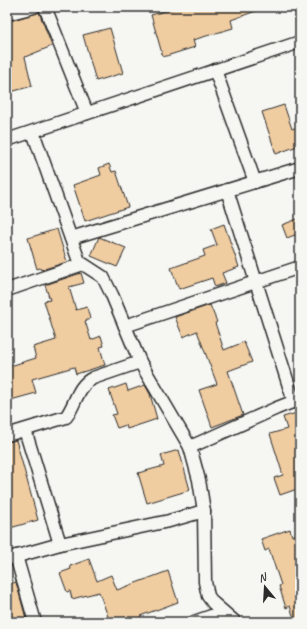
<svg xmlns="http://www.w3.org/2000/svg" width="307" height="629" font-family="Caveat,sans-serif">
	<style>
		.building { fill: #f0cca1; stroke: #2b2b2b }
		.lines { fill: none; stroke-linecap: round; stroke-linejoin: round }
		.street-casing { stroke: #2b2b2b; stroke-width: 15 }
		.street { stroke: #f6f6f2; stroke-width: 12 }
	</style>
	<rect width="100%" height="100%" fill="#f6f6f2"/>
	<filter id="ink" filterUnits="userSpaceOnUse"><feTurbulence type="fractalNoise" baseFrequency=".025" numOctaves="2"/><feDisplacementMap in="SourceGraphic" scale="8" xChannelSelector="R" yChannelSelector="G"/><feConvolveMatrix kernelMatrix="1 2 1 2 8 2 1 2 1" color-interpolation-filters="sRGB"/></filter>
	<g filter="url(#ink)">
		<g class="building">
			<path d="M 179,7 L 264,7 L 264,8 L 231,20 L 233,28 L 193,40 L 195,47 L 163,57 L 151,15 Z"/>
			<path d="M 39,12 L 52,46 L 25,57 L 32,86 L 7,93 L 7,22 Z"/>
			<path d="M 110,28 L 123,73 L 96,81 L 83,35 Z"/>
			<path d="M 284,105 L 292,129 L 300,126 L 300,145 L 276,154 L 262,112 Z"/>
			<path d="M 109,164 L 112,172 L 116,171 L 128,207 L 85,221 L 73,185 L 101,175 L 99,168 Z"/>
			<path d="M 300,218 L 300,233 L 287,238 L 282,225 Z"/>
			<path d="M 224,224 L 239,267 L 222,273 L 226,283 L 215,287 L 212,278 L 179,289 L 171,268 L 205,256 L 203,250 L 217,245 L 211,229 Z"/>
			<path d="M 57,229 L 67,262 L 41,270 L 40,268 L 37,269 L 28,238 Z"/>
			<path d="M 99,237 L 126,248 L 117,267 L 91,256 Z"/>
			<path d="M 81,273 L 84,283 L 69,287 L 76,310 L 87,307 L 90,319 L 85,321 L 91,340 L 101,336 L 104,346 L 100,347 L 105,365 L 76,374 L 74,367 L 32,379 L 36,393 L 7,401 L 7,367 L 36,358 L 33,347 L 56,340 L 44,301 L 50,300 L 45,285 Z"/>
			<path d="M 210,305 L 217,322 L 215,323 L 224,350 L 244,342 L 252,362 L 228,371 L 243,415 L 212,427 L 199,390 L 217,384 L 197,331 L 183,337 L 175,317 Z"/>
			<path d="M 126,384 L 128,391 L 145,385 L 150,394 L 157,419 L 127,429 L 126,425 L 117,428 L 112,415 L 117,414 L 109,390 Z"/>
			<path d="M 300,412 L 300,488 L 280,495 L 274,478 L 283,475 L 270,434 L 287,429 L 283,417 Z"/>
			<path d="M 16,440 L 38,520 L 10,528 L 10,527 L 7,528 L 7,442 Z"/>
			<path d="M 179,450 L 190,490 L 147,503 L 138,473 L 164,466 L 161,455 Z"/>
			<path d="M 290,529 L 292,536 L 300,534 L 300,622 L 295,622 L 290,606 L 286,608 L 279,586 L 281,585 L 269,549 L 265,551 L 261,539 Z"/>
			<path d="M 89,559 L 97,581 L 111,575 L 117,590 L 168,571 L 178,602 L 140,616 L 143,622 L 110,622 L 99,592 L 72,599 L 70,591 L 67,592 L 60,573 L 71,569 L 70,566 Z"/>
			<path d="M 16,582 L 27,622 L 7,622 L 7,585 Z"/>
		</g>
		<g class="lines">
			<g class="street-casing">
				<g id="street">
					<path d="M 45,7 L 87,113"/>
					<path d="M 7,14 L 34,7"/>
					<path d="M 215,70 L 255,182"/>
					<path d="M 33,132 L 80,264"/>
					<path d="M 7,140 L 300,42"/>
					<path d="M 227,190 L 294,402"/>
					<path d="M 71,238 L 300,168"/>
					<path d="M 7,290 L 83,264 L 103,277 L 112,295 L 140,362 L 190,447 L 199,480 L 204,511 L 205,582 L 208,596 L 213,603 L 235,622"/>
					<path d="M 125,326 L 300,267"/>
					<path d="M 25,430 L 60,544"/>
					<path d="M 7,435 L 66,417 C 76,404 77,386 93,378 L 140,362"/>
					<path d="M 190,447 L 277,408 L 300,399"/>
					<path d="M 16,556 L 35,622"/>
					<path d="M 7,559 L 60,544 L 169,521 L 204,511"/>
					<path d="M 194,622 L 223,612"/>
				</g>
			</g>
			<use href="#street" class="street"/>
		</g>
	</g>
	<rect width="307" height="629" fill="none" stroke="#f6f6f2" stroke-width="24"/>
	<rect x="12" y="12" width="283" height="605" fill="none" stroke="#2b2b2b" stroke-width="1.5" filter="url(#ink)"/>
	<g transform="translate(265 587) rotate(342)" stroke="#f6f6f2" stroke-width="3" paint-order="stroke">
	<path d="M0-3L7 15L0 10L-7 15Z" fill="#2b2b2b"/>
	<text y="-6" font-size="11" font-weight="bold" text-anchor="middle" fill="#2b2b2b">N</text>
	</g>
</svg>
